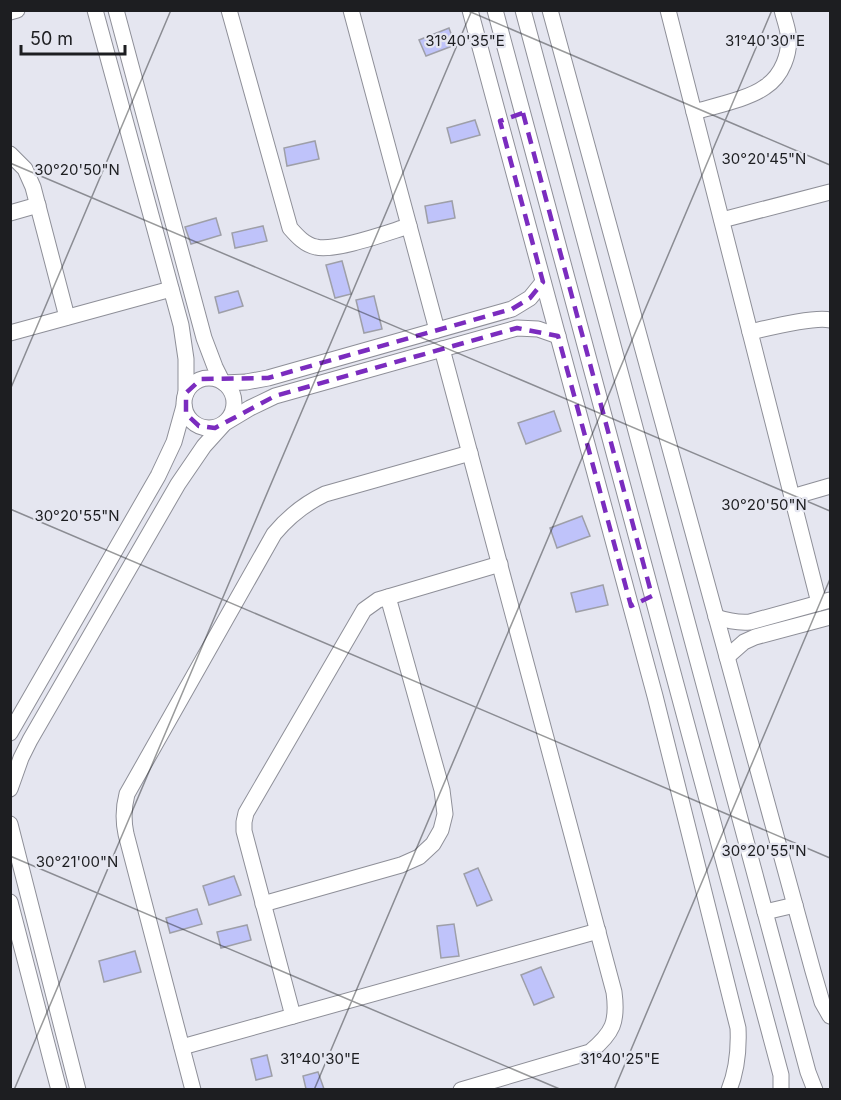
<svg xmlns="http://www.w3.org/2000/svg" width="841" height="1100" font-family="Inter,sans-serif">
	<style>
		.building { fill: #bfc3fa; stroke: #9e9fa8; stroke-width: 1.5 }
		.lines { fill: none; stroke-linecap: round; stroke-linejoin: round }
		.minor-casing { stroke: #8e8f98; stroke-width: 17 }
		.minor { stroke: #fff; stroke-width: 15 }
		.marked { fill: none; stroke: #7b2cbf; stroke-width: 4.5; stroke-dasharray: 12 8; stroke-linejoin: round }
		.ticks { fill: none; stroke: #1d1e21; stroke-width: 1.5; stroke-opacity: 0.45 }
		.ticks-label { font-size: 15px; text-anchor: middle; fill: #1d1e21; stroke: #e5e6f0; stroke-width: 4.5; stroke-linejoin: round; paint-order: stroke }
	</style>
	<rect width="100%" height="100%" fill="#e5e6f0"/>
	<g class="building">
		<path d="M 449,28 L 455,45 L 426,56 L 419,40 Z"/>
		<path d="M 475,120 L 480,135 L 451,143 L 447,128 Z"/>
		<path d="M 315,141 L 319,159 L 287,166 L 284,148 Z"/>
		<path d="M 452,201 L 455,218 L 428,223 L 425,206 Z"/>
		<path d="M 216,218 L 221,235 L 191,244 L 185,227 Z"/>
		<path d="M 263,226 L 267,241 L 235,248 L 232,233 Z"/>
		<path d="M 342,261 L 351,294 L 335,298 L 326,265 Z"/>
		<path d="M 238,291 L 243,306 L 219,313 L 215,297 Z"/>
		<path d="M 374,296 L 382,329 L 364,333 L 356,300 Z"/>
		<path d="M 554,411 L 561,431 L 526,444 L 518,423 Z"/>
		<path d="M 582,516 L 590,536 L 557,548 L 550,528 Z"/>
		<path d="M 603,585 L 608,605 L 576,612 L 571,593 Z"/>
		<path d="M 478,868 L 492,900 L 477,906 L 464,874 Z"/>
		<path d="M 234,876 L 241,895 L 209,905 L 203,886 Z"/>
		<path d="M 197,909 L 202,924 L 170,933 L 166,918 Z"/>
		<path d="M 454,924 L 459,956 L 441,958 L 437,926 Z"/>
		<path d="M 247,925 L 251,940 L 221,948 L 217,932 Z"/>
		<path d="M 135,951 L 141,972 L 104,982 L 99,961 Z"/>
		<path d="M 541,967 L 554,997 L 534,1005 L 521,975 Z"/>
		<path d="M 267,1055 L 272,1076 L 256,1080 L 251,1059 Z"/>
		<path d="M 318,1072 L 324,1089 L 306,1089 L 303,1076 Z"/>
	</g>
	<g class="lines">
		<g class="minor-casing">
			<g id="minor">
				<path d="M 95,10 L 181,325 L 186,359 L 186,393"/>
				<path d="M 116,10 L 204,338 L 215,367 L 222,381"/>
				<path d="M 229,10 L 290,228 C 297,236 305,245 316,247 C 335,252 389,232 409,226"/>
				<path d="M 351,10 L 437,330"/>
				<path d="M 470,10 L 655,696 L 738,1028 C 739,1049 737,1070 729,1090"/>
				<path d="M 495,10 L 781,1075 L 781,1090"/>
				<path d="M 523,10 L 808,1072 L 815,1090"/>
				<path d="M 550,10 L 813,971 L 822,1002 L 830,1016"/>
				<path d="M 668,10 L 819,603"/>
				<path d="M 10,12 L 17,10"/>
				<path d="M 694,112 C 714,106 749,99 765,87 C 782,76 791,53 788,33 C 787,26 784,18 782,10"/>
				<path d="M 10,154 L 25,169 L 33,187 L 67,317"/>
				<path d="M 10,213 L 38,205"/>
				<path d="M 722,220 L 830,192"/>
				<path d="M 750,332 C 768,328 815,316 830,320"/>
				<path d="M 10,333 L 171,289"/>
				<path d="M 442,349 L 614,992 C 618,1022 613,1033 590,1052 L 461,1090"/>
				<circle cx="209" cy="403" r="25"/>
				<path d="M 224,383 L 246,382 L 268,378 L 512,309 L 530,298 L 543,282"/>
				<path d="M 225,423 L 250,408 L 275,396 L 517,328 L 538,329 L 558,336"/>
				<path d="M 792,497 L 830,486"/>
				<path d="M 716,617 C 728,621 737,623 750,622 L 830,600"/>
				<path d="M 727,657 L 744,642 L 755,637 L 830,617"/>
				<path d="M 10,733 L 158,476 L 174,442 L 184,406"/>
				<path d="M 10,789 L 21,758 L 30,740 L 178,484 L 204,446 L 223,425"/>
				<path d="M 10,824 L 78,1090"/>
				<path d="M 10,902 L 59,1090"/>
				<path d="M 263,904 L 401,865 L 419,857 L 433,844 L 441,830 L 445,814 L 442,790 L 388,597"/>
				<path d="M 765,912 L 795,905"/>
				<path d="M 293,1016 L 244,831 L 244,822 L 246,813 L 364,610 L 378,600 L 500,564"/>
				<path d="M 182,1047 L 598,931"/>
				<path d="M 193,1090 L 126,834 C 123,820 123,809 127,794 L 274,534 C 289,516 304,504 325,494 L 470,453"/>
			</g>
		</g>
		<use href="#minor" class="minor"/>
	</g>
	<path class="marked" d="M 523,113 L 652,596 L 631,606 L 558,336 L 517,328 L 275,396 L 215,428 L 199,426 L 186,414 L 186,393 L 201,379 L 268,378 L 512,309 L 530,298 L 543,282 L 500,121 Z"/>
	<path class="ticks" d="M 466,10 L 830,165M 10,163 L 830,511M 10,390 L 171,10M 10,509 L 830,858M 10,856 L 562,1090M 14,1090 L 472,10M 314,1090 L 772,10M 614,1090 L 830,579"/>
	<g class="ticks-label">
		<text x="465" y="46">31°40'35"E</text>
		<text x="765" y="46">31°40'30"E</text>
		<text x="764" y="164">30°20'45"N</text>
		<text x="77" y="175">30°20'50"N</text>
		<text x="764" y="510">30°20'50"N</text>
		<text x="77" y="521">30°20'55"N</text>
		<text x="764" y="856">30°20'55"N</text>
		<text x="77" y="867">30°21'00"N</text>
		<text x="320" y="1064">31°40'30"E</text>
		<text x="620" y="1064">31°40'25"E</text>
	</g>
	<rect width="841" height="1100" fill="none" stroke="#1d1e21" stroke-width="24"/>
	<path d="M21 45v9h104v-9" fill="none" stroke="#1d1e21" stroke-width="3"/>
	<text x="30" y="45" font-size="18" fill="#1d1e21" stroke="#e5e6f0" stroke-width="4.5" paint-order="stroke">50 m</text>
</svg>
